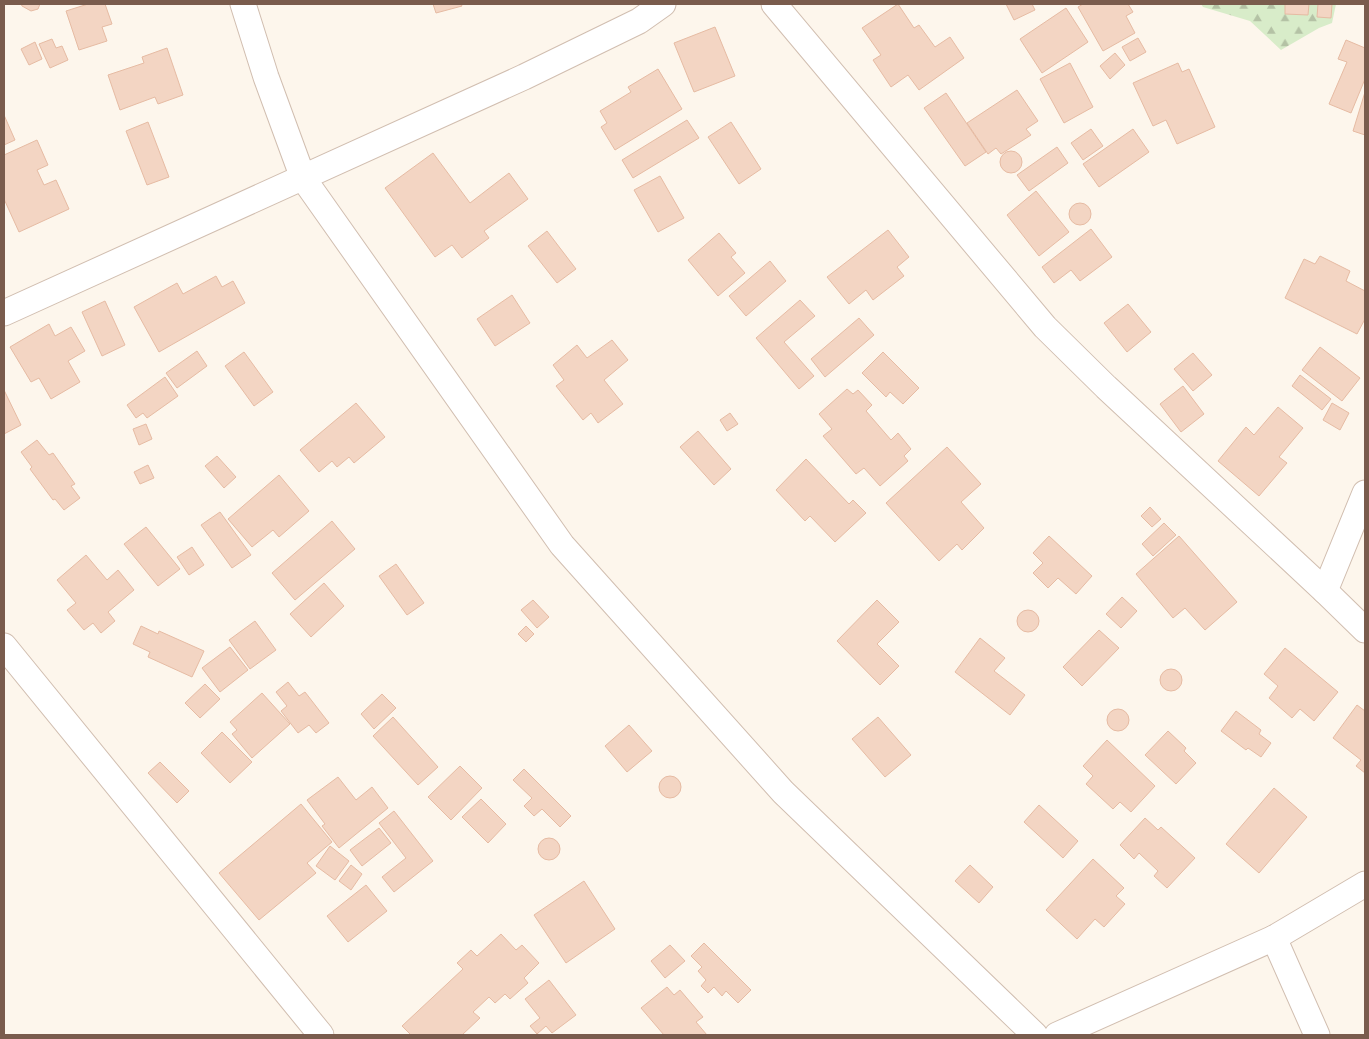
<svg xmlns="http://www.w3.org/2000/svg" width="1369" height="1039" font-family="Figtree,sans-serif">
	<style>
		.forest { fill: url(#forest-firs) }
		.building { fill: #f3d5c3; stroke: #e6bba3 }
		.lines { fill: none; stroke-linecap: round; stroke-linejoin: round }
		.street-casing { stroke: #d1beb0; stroke-width: 27 }
		.street { stroke: #fff; stroke-width: 25 }
	</style>
	<defs>
		<pattern id="forest-firs" width="22" height="20" patternUnits="userSpaceOnUse" patternTransform="scale(1.25)"><rect width="22" height="20" fill="#d8ecc9"/><path d="M5 1l3.5 6h-7zM16 11l3.5 6h-7z" fill="#b4c2a5"/></pattern>
	</defs>
	<rect width="100%" height="100%" fill="#fdf6ec"/>
	<path class="forest" d="M 1201,4 L 1336,4 L 1332,23 L 1319,28 L 1281,50 L 1250,21 L 1203,7 Z"/>
	<g class="building">
		<path d="M 21,4 L 40,4 L 38,9 L 31,11 L 22,6 Z"/>
		<path d="M 88,4 L 105,4 L 112,24 L 102,27 L 107,41 L 79,50 L 66,11 Z"/>
		<path d="M 433,4 L 461,4 L 462,6 L 436,13 Z"/>
		<path d="M 898,4 L 914,28 L 919,25 L 935,47 L 950,37 L 964,58 L 919,90 L 908,75 L 891,87 L 873,60 L 881,55 L 862,28 Z"/>
		<path d="M 1006,4 L 1032,4 L 1035,10 L 1014,20 Z"/>
		<path d="M 1083,4 L 1128,4 L 1133,12 L 1126,16 L 1135,33 L 1103,51 L 1078,7 Z"/>
		<path d="M 1285,4 L 1309,4 L 1308,15 L 1285,14 Z"/>
		<path d="M 1318,4 L 1332,4 L 1331,18 L 1317,17 Z"/>
		<path d="M 1066,8 L 1088,42 L 1042,73 L 1020,39 Z"/>
		<path d="M 715,27 L 735,76 L 694,92 L 674,43 Z"/>
		<path d="M 1138,38 L 1146,52 L 1130,61 L 1122,47 Z"/>
		<path d="M 52,39 L 56,48 L 62,46 L 68,60 L 50,68 L 39,44 Z"/>
		<path d="M 1346,40 L 1365,48 L 1365,79 L 1351,113 L 1329,104 L 1347,62 L 1338,59 Z"/>
		<path d="M 35,42 L 42,59 L 29,65 L 21,49 Z"/>
		<path d="M 167,48 L 183,95 L 158,104 L 155,97 L 120,110 L 108,75 L 144,63 L 142,57 Z"/>
		<path d="M 1115,53 L 1125,65 L 1110,79 L 1100,66 Z"/>
		<path d="M 1070,63 L 1093,107 L 1064,123 L 1040,79 Z"/>
		<path d="M 1178,63 L 1182,72 L 1189,69 L 1215,127 L 1177,144 L 1166,120 L 1153,126 L 1133,83 Z"/>
		<path d="M 658,69 L 682,109 L 615,150 L 601,127 L 607,123 L 600,111 L 631,92 L 628,87 Z"/>
		<path d="M 1017,90 L 1038,121 L 1026,129 L 1031,135 L 1001,154 L 996,148 L 988,154 L 967,123 Z"/>
		<path d="M 1365,92 L 1365,135 L 1353,131 Z"/>
		<path d="M 946,93 L 986,152 L 965,166 L 924,108 Z"/>
		<path d="M 4,115 L 15,140 L 4,145 Z"/>
		<path d="M 687,120 L 699,138 L 633,178 L 622,160 Z"/>
		<path d="M 148,122 L 169,177 L 147,185 L 126,131 Z"/>
		<path d="M 731,122 L 761,169 L 739,184 L 708,137 Z"/>
		<path d="M 1091,129 L 1103,146 L 1083,160 L 1071,143 Z"/>
		<path d="M 1133,129 L 1149,152 L 1099,187 L 1083,164 Z"/>
		<path d="M 37,140 L 48,165 L 37,170 L 44,185 L 56,180 L 69,209 L 19,232 L 4,199 L 4,155 Z"/>
		<path d="M 1057,147 L 1068,163 L 1029,191 L 1017,175 Z"/>
		<circle cx="1011" cy="162" r="11"/>
		<path d="M 433,153 L 470,203 L 509,173 L 528,199 L 484,231 L 489,238 L 462,258 L 452,245 L 435,257 L 385,188 Z"/>
		<path d="M 660,176 L 684,218 L 658,232 L 634,190 Z"/>
		<path d="M 1036,191 L 1069,232 L 1039,256 L 1007,215 Z"/>
		<circle cx="1080" cy="214" r="11"/>
		<path d="M 1091,229 L 1112,257 L 1080,281 L 1071,270 L 1054,283 L 1042,267 Z"/>
		<path d="M 888,230 L 909,257 L 897,267 L 904,276 L 873,300 L 866,290 L 849,304 L 827,277 Z"/>
		<path d="M 547,231 L 576,269 L 557,283 L 528,246 Z"/>
		<path d="M 719,233 L 736,253 L 731,257 L 745,273 L 718,296 L 688,260 Z"/>
		<path d="M 1320,256 L 1350,271 L 1346,281 L 1365,291 L 1365,319 L 1357,334 L 1285,298 L 1304,259 L 1315,264 Z"/>
		<path d="M 770,261 L 786,281 L 746,316 L 729,296 Z"/>
		<path d="M 216,276 L 222,287 L 233,281 L 245,303 L 159,352 L 134,307 L 177,283 L 183,294 Z"/>
		<path d="M 512,295 L 530,323 L 495,346 L 477,319 Z"/>
		<path d="M 800,300 L 815,316 L 784,342 L 814,376 L 799,389 L 756,338 Z"/>
		<path d="M 105,301 L 125,345 L 102,356 L 82,312 Z"/>
		<path d="M 1128,304 L 1151,332 L 1127,352 L 1104,323 Z"/>
		<path d="M 859,318 L 874,335 L 825,377 L 811,359 Z"/>
		<path d="M 49,324 L 55,336 L 71,327 L 85,351 L 68,361 L 80,382 L 51,399 L 39,378 L 31,382 L 10,347 Z"/>
		<path d="M 612,340 L 628,360 L 604,380 L 623,404 L 598,423 L 591,413 L 583,420 L 556,386 L 564,380 L 553,365 L 577,345 L 587,358 Z"/>
		<path d="M 1320,347 L 1360,378 L 1342,401 L 1302,370 Z"/>
		<path d="M 197,351 L 207,366 L 177,388 L 166,373 Z"/>
		<path d="M 244,352 L 273,392 L 254,406 L 225,366 Z"/>
		<path d="M 883,352 L 919,388 L 903,404 L 890,392 L 886,397 L 862,373 Z"/>
		<path d="M 1193,353 L 1212,375 L 1193,391 L 1174,369 Z"/>
		<path d="M 1300,375 L 1331,399 L 1322,410 L 1292,386 Z"/>
		<path d="M 165,377 L 178,396 L 147,418 L 143,413 L 136,418 L 127,405 Z"/>
		<path d="M 1183,386 L 1204,414 L 1181,432 L 1160,404 Z"/>
		<path d="M 847,389 L 853,394 L 858,390 L 872,405 L 866,411 L 891,440 L 898,433 L 911,449 L 904,456 L 908,461 L 880,486 L 864,468 L 856,474 L 823,436 L 832,429 L 819,414 Z"/>
		<path d="M 4,390 L 21,425 L 4,434 Z"/>
		<path d="M 356,403 L 385,437 L 354,463 L 349,457 L 337,467 L 332,461 L 319,472 L 300,450 Z"/>
		<path d="M 1332,403 L 1349,413 L 1340,430 L 1323,420 Z"/>
		<path d="M 1278,407 L 1303,428 L 1279,457 L 1287,463 L 1259,496 L 1218,461 L 1246,427 L 1254,435 Z"/>
		<path d="M 730,413 L 738,424 L 727,431 L 720,420 Z"/>
		<path d="M 146,424 L 152,439 L 139,445 L 133,429 Z"/>
		<path d="M 698,431 L 731,469 L 714,485 L 680,447 Z"/>
		<path d="M 37,440 L 49,455 L 53,453 L 75,484 L 71,486 L 80,498 L 64,510 L 55,499 L 53,500 L 30,469 L 32,467 L 21,452 Z"/>
		<path d="M 947,447 L 981,484 L 961,502 L 984,528 L 962,550 L 957,544 L 939,561 L 886,503 Z"/>
		<path d="M 217,456 L 236,477 L 224,488 L 205,466 Z"/>
		<path d="M 806,459 L 849,504 L 853,500 L 866,513 L 835,542 L 810,516 L 805,521 L 776,490 Z"/>
		<path d="M 148,465 L 154,478 L 140,484 L 134,472 Z"/>
		<path d="M 279,475 L 309,511 L 279,537 L 273,530 L 252,547 L 228,519 Z"/>
		<path d="M 1150,507 L 1161,519 L 1152,527 L 1141,516 Z"/>
		<path d="M 220,512 L 251,555 L 232,568 L 201,525 Z"/>
		<path d="M 332,521 L 355,549 L 295,600 L 272,573 Z"/>
		<path d="M 1164,523 L 1176,535 L 1153,556 L 1142,544 Z"/>
		<path d="M 146,527 L 180,569 L 158,586 L 124,544 Z"/>
		<path d="M 1049,536 L 1092,576 L 1076,594 L 1058,578 L 1048,588 L 1033,573 L 1043,563 L 1033,553 Z"/>
		<path d="M 1179,536 L 1237,602 L 1205,630 L 1185,608 L 1173,618 L 1136,574 Z"/>
		<path d="M 192,547 L 204,565 L 189,575 L 177,557 Z"/>
		<path d="M 86,555 L 107,580 L 118,570 L 134,590 L 108,612 L 115,621 L 101,633 L 93,623 L 84,630 L 67,610 L 76,603 L 57,580 Z"/>
		<path d="M 396,564 L 424,603 L 407,615 L 379,576 Z"/>
		<path d="M 324,583 L 344,606 L 311,637 L 290,614 Z"/>
		<path d="M 1122,597 L 1137,611 L 1121,628 L 1106,614 Z"/>
		<path d="M 533,600 L 549,617 L 537,628 L 521,610 Z"/>
		<path d="M 877,600 L 899,622 L 877,644 L 899,666 L 880,685 L 837,641 Z"/>
		<circle cx="1028" cy="621" r="11"/>
		<path d="M 255,621 L 276,650 L 250,669 L 229,640 Z"/>
		<path d="M 141,626 L 158,634 L 159,631 L 204,651 L 192,677 L 148,657 L 150,652 L 133,644 Z"/>
		<path d="M 526,626 L 534,634 L 526,642 L 518,634 Z"/>
		<path d="M 1099,630 L 1119,648 L 1082,686 L 1063,667 Z"/>
		<path d="M 980,638 L 1005,658 L 994,671 L 1025,695 L 1010,715 L 955,672 Z"/>
		<path d="M 230,647 L 248,670 L 220,692 L 202,668 Z"/>
		<path d="M 1285,648 L 1338,692 L 1314,721 L 1300,709 L 1292,718 L 1269,698 L 1278,686 L 1264,674 Z"/>
		<circle cx="1171" cy="680" r="11"/>
		<path d="M 288,682 L 299,696 L 305,692 L 329,723 L 316,733 L 309,725 L 298,733 L 281,711 L 287,706 L 276,692 Z"/>
		<path d="M 205,684 L 220,699 L 200,718 L 185,703 Z"/>
		<path d="M 262,693 L 290,724 L 252,758 L 232,734 L 237,730 L 230,722 Z"/>
		<path d="M 382,694 L 396,708 L 374,729 L 361,714 Z"/>
		<path d="M 1357,705 L 1365,711 L 1365,773 L 1356,766 L 1361,760 L 1333,738 Z"/>
		<circle cx="1118" cy="720" r="11"/>
		<path d="M 1236,711 L 1261,730 L 1259,734 L 1271,743 L 1261,757 L 1248,748 L 1246,750 L 1221,731 Z"/>
		<path d="M 393,717 L 438,767 L 418,785 L 373,736 Z"/>
		<path d="M 878,717 L 911,755 L 885,777 L 852,739 Z"/>
		<path d="M 629,725 L 652,751 L 627,772 L 605,746 Z"/>
		<path d="M 1168,731 L 1186,748 L 1184,751 L 1196,763 L 1176,784 L 1145,755 Z"/>
		<path d="M 222,732 L 252,762 L 230,783 L 201,753 Z"/>
		<path d="M 1107,740 L 1155,786 L 1131,812 L 1120,802 L 1113,809 L 1086,784 L 1093,776 L 1083,766 Z"/>
		<path d="M 160,762 L 189,791 L 177,803 L 148,773 Z"/>
		<path d="M 460,766 L 482,788 L 451,820 L 428,797 Z"/>
		<path d="M 524,769 L 571,816 L 560,827 L 542,809 L 534,816 L 524,806 L 532,798 L 513,780 Z"/>
		<circle cx="670" cy="787" r="11"/>
		<path d="M 338,777 L 356,800 L 372,787 L 388,808 L 339,848 L 322,826 L 325,824 L 307,800 Z"/>
		<path d="M 1274,788 L 1307,817 L 1259,873 L 1226,844 Z"/>
		<path d="M 481,799 L 506,824 L 488,843 L 462,817 Z"/>
		<path d="M 301,804 L 332,842 L 307,863 L 316,873 L 259,920 L 219,873 Z"/>
		<path d="M 1039,805 L 1078,841 L 1063,858 L 1024,822 Z"/>
		<path d="M 394,811 L 433,861 L 394,892 L 382,877 L 406,858 L 379,823 Z"/>
		<path d="M 1145,818 L 1158,830 L 1161,827 L 1195,858 L 1167,888 L 1154,876 L 1158,871 L 1139,853 L 1134,859 L 1120,845 Z"/>
		<path d="M 379,828 L 391,843 L 362,866 L 350,850 Z"/>
		<circle cx="549" cy="849" r="11"/>
		<path d="M 330,846 L 349,861 L 335,880 L 316,866 Z"/>
		<path d="M 1093,859 L 1124,888 L 1116,896 L 1125,904 L 1104,927 L 1095,919 L 1077,939 L 1046,910 Z"/>
		<path d="M 351,865 L 362,874 L 351,890 L 339,881 Z"/>
		<path d="M 970,865 L 993,887 L 979,903 L 955,881 Z"/>
		<path d="M 584,881 L 615,929 L 566,963 L 534,915 Z"/>
		<path d="M 366,885 L 387,911 L 348,942 L 327,916 Z"/>
		<path d="M 501,934 L 516,950 L 522,945 L 539,963 L 524,978 L 528,983 L 510,999 L 505,994 L 495,1003 L 489,997 L 473,1012 L 480,1018 L 462,1035 L 411,1035 L 402,1026 L 463,969 L 457,963 L 471,950 L 477,956 Z"/>
		<path d="M 704,943 L 751,990 L 738,1003 L 726,991 L 722,996 L 714,987 L 708,993 L 701,986 L 706,980 L 698,971 L 702,967 L 691,956 Z"/>
		<path d="M 670,945 L 685,961 L 665,978 L 651,961 Z"/>
		<path d="M 549,980 L 576,1015 L 552,1033 L 546,1026 L 537,1034 L 530,1026 L 540,1018 L 525,999 Z"/>
		<path d="M 667,987 L 674,995 L 680,990 L 703,1017 L 696,1022 L 707,1035 L 664,1035 L 641,1008 Z"/>
	</g>
	<g class="lines">
		<g class="street-casing">
			<g id="street">
				<path d="M 243,4 L 266,77 L 303,178 L 562,545 L 783,792 L 1035,1035"/>
				<path d="M 774,4 L 1045,327 L 1106,387 L 1325,591"/>
				<path d="M 4,313 L 524,77 L 639,21 L 663,4"/>
				<path d="M 1365,493 L 1325,591 L 1365,630"/>
				<path d="M 4,646 L 321,1035"/>
				<path d="M 1274,938 L 1317,1035"/>
				<path d="M 1057,1035 L 1274,938 L 1365,884"/>
			</g>
		</g>
		<use href="#street" class="street"/>
	</g>
	<rect width="1369" height="1039" fill="none" stroke="#7a5c4d" stroke-width="10"/>
</svg>
